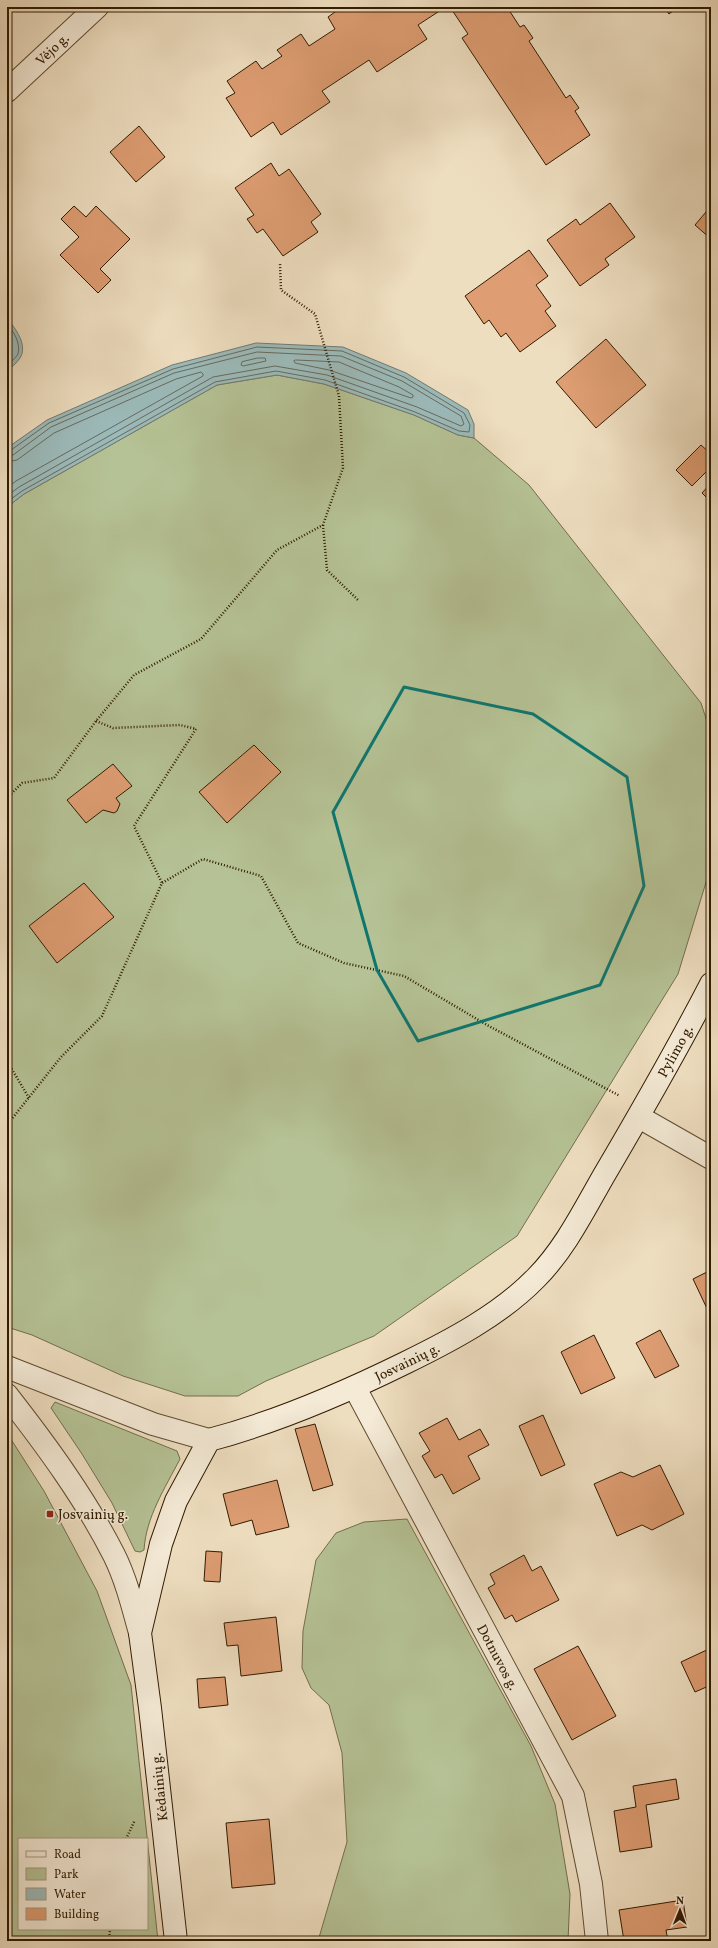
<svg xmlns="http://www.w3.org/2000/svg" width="718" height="1948" font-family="Vollkorn,serif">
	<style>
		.green { fill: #b5c295; stroke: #736e4b; fill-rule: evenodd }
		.water { fill: #9cbbbb; stroke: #717b71 }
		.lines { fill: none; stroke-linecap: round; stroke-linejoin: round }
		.shore { stroke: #666b5e; stroke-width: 1 }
		.building { fill: #de9d72; stroke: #311b01 }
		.street-casing { stroke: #604c31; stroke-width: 24 }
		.secondary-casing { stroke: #311b01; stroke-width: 24 }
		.path { stroke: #311b01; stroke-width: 2.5; stroke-dasharray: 1 2; stroke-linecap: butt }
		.street { stroke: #f4ead6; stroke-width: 22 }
		.secondary { stroke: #f4ead6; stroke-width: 22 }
		.marked { fill: none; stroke: #0f766e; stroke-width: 3; stroke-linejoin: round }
		.poi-dot { fill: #8f2418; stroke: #f4ead6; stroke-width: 1.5 }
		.labels { text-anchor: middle; stroke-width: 3; stroke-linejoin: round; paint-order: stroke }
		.street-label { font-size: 14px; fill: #311b01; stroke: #f4ead6 }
		.poi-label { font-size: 14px; fill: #311b01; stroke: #f4ead6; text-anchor: start }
	</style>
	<rect width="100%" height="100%" fill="#eedec0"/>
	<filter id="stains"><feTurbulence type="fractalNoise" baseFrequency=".005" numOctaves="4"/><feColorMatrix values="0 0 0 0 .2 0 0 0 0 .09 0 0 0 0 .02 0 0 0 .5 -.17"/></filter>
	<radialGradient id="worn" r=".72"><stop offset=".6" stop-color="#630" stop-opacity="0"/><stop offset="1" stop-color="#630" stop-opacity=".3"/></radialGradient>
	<g class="green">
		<path d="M 277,375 L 324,384 L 414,415 L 458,435 L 474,438 L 529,485 L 701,703 L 711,734 L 711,866 L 678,974 L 517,1236 L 374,1336 L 266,1381 L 238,1396 L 185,1396 L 123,1376 L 32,1335 L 7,1327 L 7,507 L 24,494 L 217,385 Z"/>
		<path d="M 55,1402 L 177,1451 L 180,1459 C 165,1488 146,1517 144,1550 L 140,1552 L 135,1551 L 112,1503 L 82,1454 L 51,1408 Z"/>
		<path d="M 7,1433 L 44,1491 L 97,1591 L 131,1685 L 158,1941 L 7,1941 ZM 19,1839 L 147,1839 L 147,1929 L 19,1929 Z"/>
		<path d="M 407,1519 L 531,1746 L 555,1804 L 570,1894 L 568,1941 L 318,1941 L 347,1842 L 342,1753 L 329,1705 L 311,1688 L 302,1668 L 303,1631 L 316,1560 L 336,1533 L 364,1522 Z"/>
	</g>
	<g class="water">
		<path d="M 7,319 C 16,328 28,346 20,358 C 17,363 11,367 7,372 Z"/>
		<path d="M 256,343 L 343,347 L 406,373 L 468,410 L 474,424 L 474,438 L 458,435 L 414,415 L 324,384 L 277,375 L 217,385 L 24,494 L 7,507 L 7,448 L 47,420 L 172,365 Z"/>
	</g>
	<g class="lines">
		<g class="shore">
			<path d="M 7,325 C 14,331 21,344 18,354 C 16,358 10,362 7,366"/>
			<path d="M 258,358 L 265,358 L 266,361 L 243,366 L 241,365 L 242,362 Z"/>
			<path d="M 296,360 L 339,362 L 399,387 L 413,395 L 413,397 L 411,398 L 329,370 L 295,363 L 294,361 Z"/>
			<path d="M 7,451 L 11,450 L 49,423 L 173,369 L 257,347 L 342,351 L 404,377 L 464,413 L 470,425 L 469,432 L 459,431 L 415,412 L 325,380 L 276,371 L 215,382 L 22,491 L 7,502"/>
			<path d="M 7,456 L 13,455 L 51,427 L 174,373 L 257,352 L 341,356 L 402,381 L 461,416 L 464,424 L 461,426 L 417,407 L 327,375 L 275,366 L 213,377 L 19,487 L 7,496"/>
			<path d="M 7,462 L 17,460 L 54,433 L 176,379 L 201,372 L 203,374 L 203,376 L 16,481 L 7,488"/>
		</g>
	</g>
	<g class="building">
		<path d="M 342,7 L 439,7 L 441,10 L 418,25 L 427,39 L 377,72 L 369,60 L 322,91 L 330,102 L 281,135 L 273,122 L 251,137 L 226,98 L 235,93 L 227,81 L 256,61 L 262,69 L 282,56 L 277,50 L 301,34 L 309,46 L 335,29 L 328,17 Z"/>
		<path d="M 450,7 L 507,7 L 520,27 L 524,25 L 533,38 L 529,41 L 566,98 L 570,95 L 579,108 L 575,111 L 590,135 L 546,165 L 462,38 L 468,34 Z"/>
		<path d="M 664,7 L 678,7 L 669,14 Z"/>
		<path d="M 139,126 L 165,157 L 136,182 L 110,152 Z"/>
		<path d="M 271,163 L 279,176 L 289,169 L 321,214 L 311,222 L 318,232 L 283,256 L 263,229 L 257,233 L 247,219 L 254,215 L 235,188 Z"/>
		<path d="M 610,203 L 635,237 L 605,259 L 609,265 L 580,286 L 547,240 L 576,219 L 580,225 Z"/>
		<path d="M 74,206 L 86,217 L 96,206 L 130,239 L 100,269 L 111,280 L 98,293 L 60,255 L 79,237 L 61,219 Z"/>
		<path d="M 711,206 L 711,239 L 695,225 Z"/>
		<path d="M 529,250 L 548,276 L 536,285 L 551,306 L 545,311 L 556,326 L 520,352 L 506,333 L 501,337 L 489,320 L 484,324 L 465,296 Z"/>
		<path d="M 606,339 L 646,385 L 596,428 L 556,382 Z"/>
		<path d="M 701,445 L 711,454 L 711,467 L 692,486 L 676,470 Z"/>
		<path d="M 711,483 L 711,502 L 702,493 Z"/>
		<path d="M 254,745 L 281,772 L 227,823 L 199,792 Z"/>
		<path d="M 113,764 L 132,786 L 116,798 L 120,804 L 117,811 L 114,813 L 103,810 L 86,823 L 67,800 Z"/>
		<path d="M 84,883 L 114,917 L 57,963 L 29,926 Z"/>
		<path d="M 711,1270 L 711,1317 L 693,1279 Z"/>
		<path d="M 660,1330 L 679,1366 L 655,1378 L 636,1343 Z"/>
		<path d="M 594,1335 L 615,1378 L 581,1394 L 561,1352 Z"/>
		<path d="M 543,1415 L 565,1465 L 541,1476 L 519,1426 Z"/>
		<path d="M 447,1418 L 459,1440 L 480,1429 L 489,1445 L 468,1456 L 480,1479 L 453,1494 L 442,1474 L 435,1478 L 422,1456 L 430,1451 L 419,1433 Z"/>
		<path d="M 315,1424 L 333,1485 L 313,1491 L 295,1429 Z"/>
		<path d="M 660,1465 L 684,1514 L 652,1530 L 642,1525 L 617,1536 L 594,1484 L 621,1472 L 633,1477 Z"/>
		<path d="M 277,1480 L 289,1527 L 256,1535 L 252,1520 L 231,1526 L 223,1494 Z"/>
		<path d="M 206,1551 L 222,1552 L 220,1582 L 204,1581 Z"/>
		<path d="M 524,1555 L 532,1571 L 541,1566 L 559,1600 L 516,1622 L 512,1615 L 505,1619 L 488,1588 L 495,1584 L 490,1574 Z"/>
		<path d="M 276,1617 L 282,1671 L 241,1676 L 238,1645 L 227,1646 L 224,1623 Z"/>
		<path d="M 578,1646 L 616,1716 L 572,1740 L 534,1669 Z"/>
		<path d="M 711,1648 L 711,1685 L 695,1692 L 681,1662 Z"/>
		<path d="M 225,1677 L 228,1705 L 199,1708 L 197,1679 Z"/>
		<path d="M 676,1779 L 679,1799 L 646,1805 L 652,1847 L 620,1852 L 614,1811 L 636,1807 L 633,1786 Z"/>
		<path d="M 269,1819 L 275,1884 L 232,1888 L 226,1823 Z"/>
		<path d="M 683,1900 L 687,1927 L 666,1930 L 668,1941 L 624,1941 L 619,1910 Z"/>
	</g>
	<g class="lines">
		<g class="street-casing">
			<g id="street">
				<path d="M 7,91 L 97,7"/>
				<path d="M 639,1117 L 711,1158"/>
				<path d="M 7,1367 L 153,1424 L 209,1440"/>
				<path d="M 355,1388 L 573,1796 L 591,1884 L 597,1941"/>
				<path d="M 7,1395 C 46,1445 85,1498 114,1555 C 126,1579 133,1607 140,1633"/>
			</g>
		</g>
		<g class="secondary-casing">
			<path id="secondary" d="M 176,1941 L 150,1708 L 140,1633 L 161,1544 L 176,1501 L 209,1440 C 277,1422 342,1394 405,1363 C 450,1341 500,1315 536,1278 C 564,1250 583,1212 603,1177 C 640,1114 677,1050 711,984"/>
		</g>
		<g class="path">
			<path d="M 323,525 L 327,570 L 358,600"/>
			<path d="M 96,721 L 113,728 L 180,725 L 196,729 L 134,826 L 162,883"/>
			<path d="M 7,798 L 22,783 L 54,778 L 96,721 L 134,675 L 201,639 L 277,550 L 323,525 L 343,468 L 339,396 L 315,314 L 281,290 L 280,264"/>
			<path d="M 7,1061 L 29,1098"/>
			<path d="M 7,1125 L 61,1057 L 102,1016 L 162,883 L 203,859 L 261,876 L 298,943 L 344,963 L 404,976 L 487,1025 L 620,1096"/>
			<path d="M 126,1839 L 135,1820"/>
			<path d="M 109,1941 L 110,1929"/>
		</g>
		<use href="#street" class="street"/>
		<use href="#secondary" class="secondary"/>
	</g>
	<path class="marked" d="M 404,687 L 533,714 L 627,777 L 644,886 L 600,985 L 418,1041 L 377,970 L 333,812 Z"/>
	<rect class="poi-dot" x="46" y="1510" width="8" height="8" rx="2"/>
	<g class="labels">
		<g class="street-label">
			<text transform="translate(52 49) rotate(-43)" y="5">Vėjo g.</text>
			<text transform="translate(675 1051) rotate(-61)" y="5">Pylimo g.</text>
			<text transform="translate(407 1362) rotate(-26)" y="5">Josvainių g.</text>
			<text transform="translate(498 1657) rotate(62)" y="5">Dotnuvos g.</text>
			<text transform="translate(159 1787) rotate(-96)" y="5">Kėdainių g.</text>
		</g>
		<g class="poi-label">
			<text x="58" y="1519">Josvainių g.</text>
		</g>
	</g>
	<rect width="718" height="1948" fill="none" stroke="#eedec0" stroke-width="24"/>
	<rect x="8" y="8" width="702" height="1932" fill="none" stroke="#311b01" stroke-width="2"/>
	<rect x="12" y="12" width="694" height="1924" fill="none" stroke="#311b01"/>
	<rect x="18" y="1838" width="130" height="92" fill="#f4ead6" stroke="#a69781"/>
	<rect x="26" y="1851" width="20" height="6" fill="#f4ead6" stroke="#a69781"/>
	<text x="54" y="1858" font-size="12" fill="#311b01">Road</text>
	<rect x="26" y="1868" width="20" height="12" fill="#b5c295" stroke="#a69781"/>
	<text x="54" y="1878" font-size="12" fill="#311b01">Park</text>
	<rect x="26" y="1888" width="20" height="12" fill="#9cbbbb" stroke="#a69781"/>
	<text x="54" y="1898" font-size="12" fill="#311b01">Water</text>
	<rect x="26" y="1908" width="20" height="12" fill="#de9d72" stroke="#a69781"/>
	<text x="54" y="1918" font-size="12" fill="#311b01">Building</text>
	<g transform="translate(680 1910) rotate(1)" stroke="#f4ead6" stroke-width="3" paint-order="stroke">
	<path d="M0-3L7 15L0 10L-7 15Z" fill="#311b01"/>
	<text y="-6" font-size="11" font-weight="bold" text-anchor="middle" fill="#311b01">N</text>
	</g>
	<rect width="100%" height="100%" filter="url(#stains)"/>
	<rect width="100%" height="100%" fill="url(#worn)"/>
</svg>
